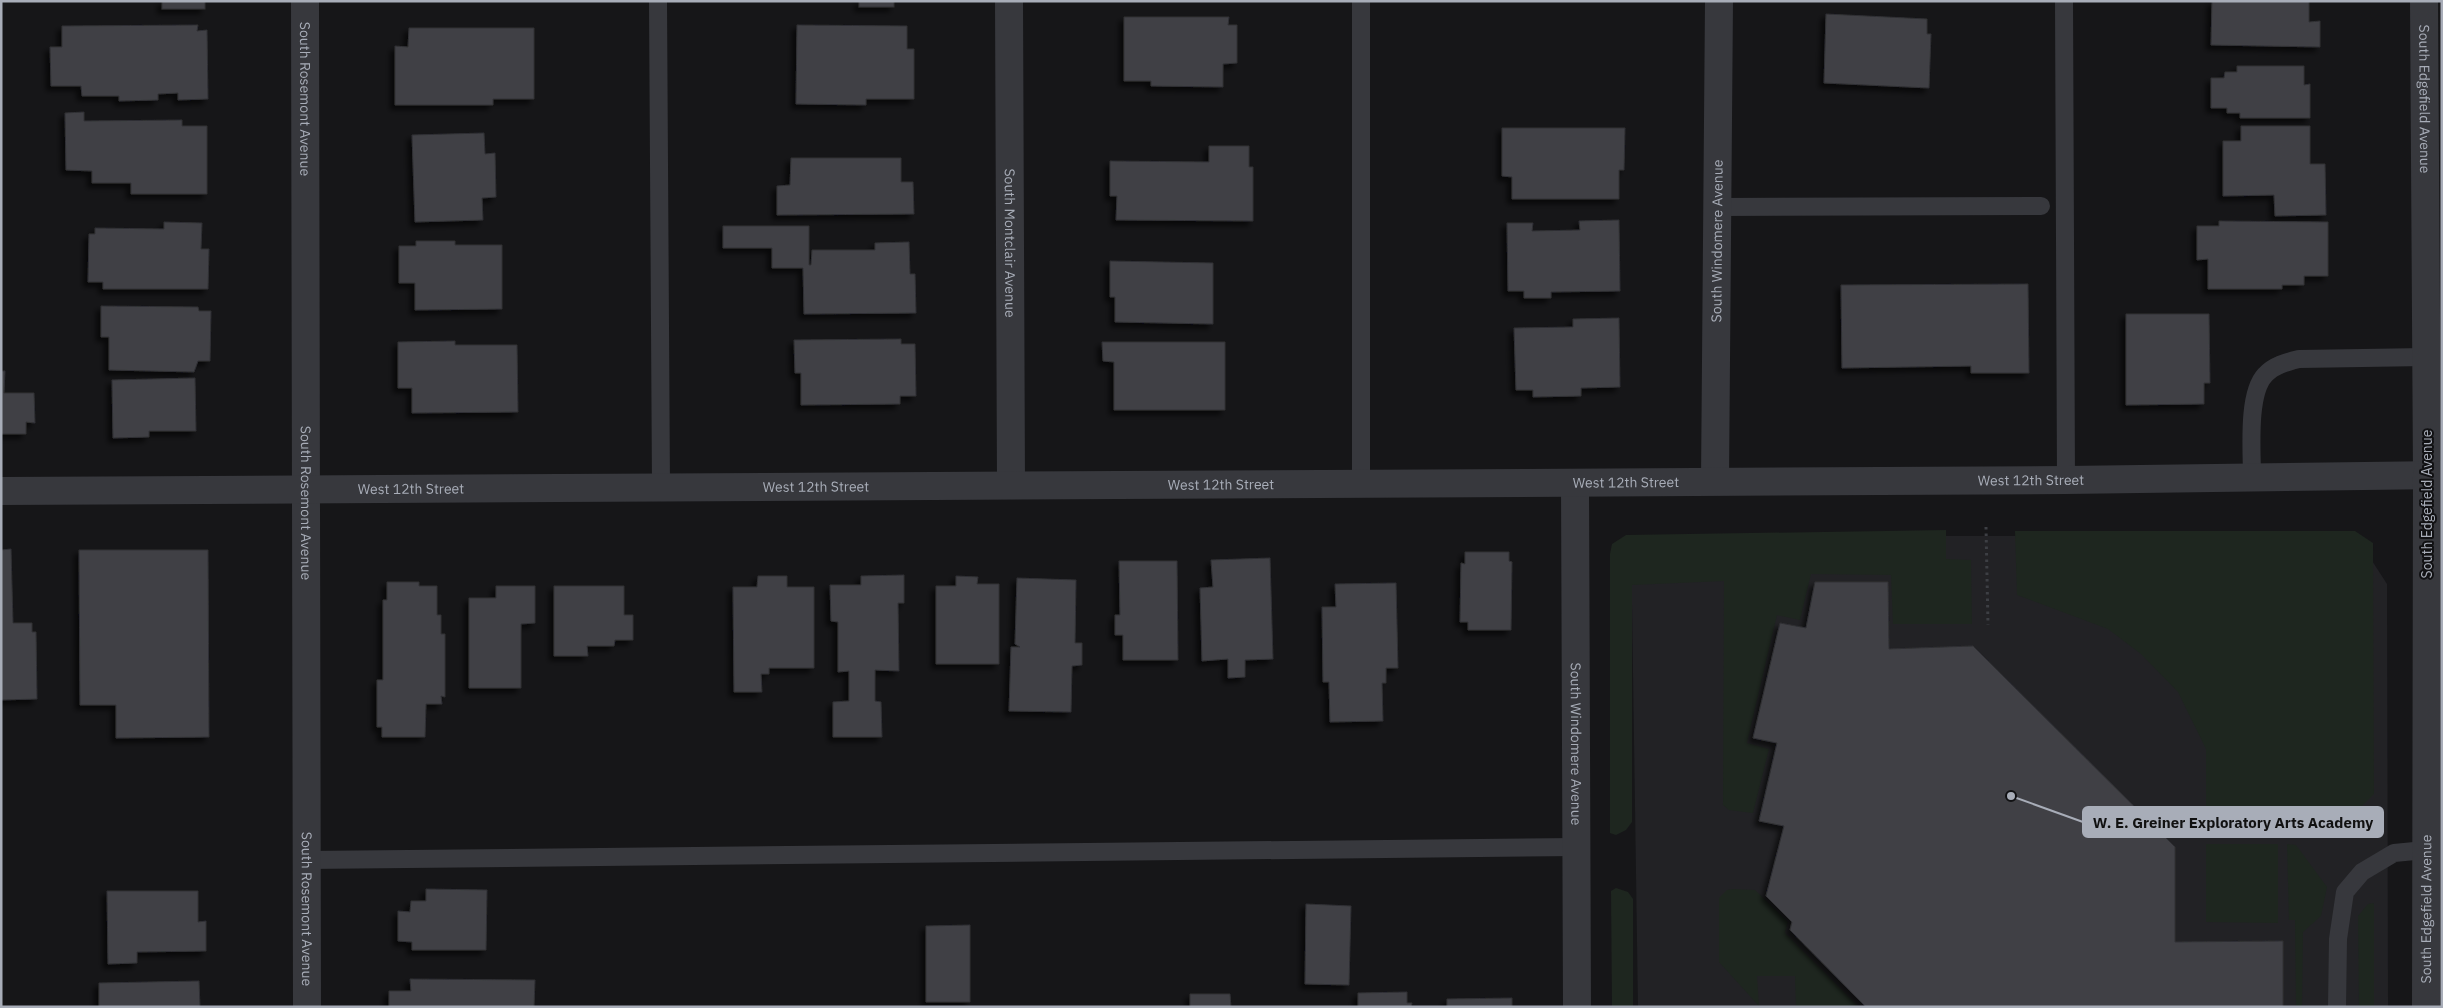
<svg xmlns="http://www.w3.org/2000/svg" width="2443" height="1008" font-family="'IBM Plex Sans',sans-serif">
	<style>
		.built { fill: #222225 }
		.grass { fill: #1e261f }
		.building { fill: #404145; stroke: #303034; filter: url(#shadow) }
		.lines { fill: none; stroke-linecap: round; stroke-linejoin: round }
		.path { stroke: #3d3f44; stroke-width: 3; stroke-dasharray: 2.5 4; stroke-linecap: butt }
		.service { stroke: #37383d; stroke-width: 18 }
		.minor { stroke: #37383d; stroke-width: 28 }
		.tertiary { stroke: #37383d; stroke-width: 28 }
		.labels { text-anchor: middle; stroke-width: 4; stroke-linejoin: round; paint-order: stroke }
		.street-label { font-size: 14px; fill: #a8adb8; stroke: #111113 }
		.leader { fill: none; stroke: #a8adb8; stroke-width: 2 }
		.callout-dot { fill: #a8adb8; stroke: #111113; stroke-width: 2 }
		.callout { fill: #a8adb8; stroke: #a8adb8; stroke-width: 2 }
		.callout-label { font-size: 15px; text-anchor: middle; font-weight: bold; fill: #111 }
	</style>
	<defs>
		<filter id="shadow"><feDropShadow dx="-4.5" dy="4.5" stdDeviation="2.5" flood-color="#0009"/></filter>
	</defs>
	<rect width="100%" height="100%" fill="#161618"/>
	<path class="built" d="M 1631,536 L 2356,536 L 2387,584 L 2388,1007 L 1638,1007 Z"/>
	<g class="grass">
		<path d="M 1946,530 L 1946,559 L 1971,560 L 1972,624 L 1893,624 L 1891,575 L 1811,574 L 1800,620 L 1777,615 L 1747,743 L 1769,749 L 1753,813 L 1729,810 L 1723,805 L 1724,581 L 1632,585 L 1632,822 L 1626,830 L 1616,835 L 1610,833 L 1610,554 L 1612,544 L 1626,535 Z"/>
		<path d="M 2015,531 L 2355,531 L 2373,543 L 2374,794 L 2352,816 L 2206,816 L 2206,749 L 2178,692 L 2141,654 L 2108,629 L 2017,595 Z"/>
		<path d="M 2206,844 L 2278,844 L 2278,923 L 2206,922 Z"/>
		<path d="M 2287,844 L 2296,845 L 2327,887 L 2321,916 L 2303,932 L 2302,1007 L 2296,1007 L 2295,920 L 2289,920 Z"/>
		<path d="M 1616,888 L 1628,892 L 1633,899 L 1633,1007 L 1612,1007 L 1611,891 Z"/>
		<path d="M 1733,889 L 1755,890 L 1788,922 L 1785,933 L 1859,1007 L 1796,1007 L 1795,976 L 1757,976 L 1759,1006 L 1719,962 L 1719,898 L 1727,890 Z"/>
		<path d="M 2374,903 L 2374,1007 L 2359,1007 L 2358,916 L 2368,904 Z"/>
	</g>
	<g class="building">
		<rect x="162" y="1" width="43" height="8"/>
		<rect x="859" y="1" width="35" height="6"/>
		<path d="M 2212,1 L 2309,1 L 2309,22 L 2320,21 L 2320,47 L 2211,45 Z"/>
		<path d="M 1826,14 L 1927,19 L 1927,34 L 1931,34 L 1929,88 L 1824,83 Z"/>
		<path d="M 1124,17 L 1229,17 L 1228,25 L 1237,25 L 1237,63 L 1223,64 L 1223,87 L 1151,86 L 1151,81 L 1124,81 Z"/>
		<path d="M 198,25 L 197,31 L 207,30 L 208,99 L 178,100 L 178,93 L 158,94 L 158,100 L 119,101 L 119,96 L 82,96 L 81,86 L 51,86 L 50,47 L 62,47 L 62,26 Z"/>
		<path d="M 797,25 L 907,26 L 907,49 L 914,49 L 914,99 L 866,99 L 866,105 L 796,104 Z"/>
		<path d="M 409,28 L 534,28 L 534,99 L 493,99 L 493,105 L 395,105 L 395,46 L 408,47 Z"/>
		<path d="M 2237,66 L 2304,66 L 2304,85 L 2310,84 L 2310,118 L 2240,118 L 2240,113 L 2227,113 L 2227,108 L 2211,108 L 2211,78 L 2224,78 L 2225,72 L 2237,72 Z"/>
		<path d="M 84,112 L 84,121 L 182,120 L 182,126 L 207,126 L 207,194 L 131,194 L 131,183 L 92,183 L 92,171 L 66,170 L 65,113 Z"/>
		<path d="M 2241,126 L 2310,126 L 2310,164 L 2325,164 L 2326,215 L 2275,216 L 2274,195 L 2223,196 L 2223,141 L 2241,141 Z"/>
		<path d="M 1502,128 L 1625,128 L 1624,170 L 1619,170 L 1619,199 L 1512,199 L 1512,177 L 1502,176 Z"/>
		<path d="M 484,133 L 485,154 L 495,153 L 496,197 L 482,198 L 483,220 L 415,222 L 412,135 Z"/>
		<path d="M 1209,146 L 1249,146 L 1249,167 L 1253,167 L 1253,221 L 1116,220 L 1117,196 L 1110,196 L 1110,161 L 1209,162 Z"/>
		<path d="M 791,158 L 901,158 L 901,182 L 913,182 L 914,214 L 777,215 L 777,186 L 790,185 Z"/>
		<path d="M 1619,220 L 1620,291 L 1551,292 L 1551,298 L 1524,298 L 1524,291 L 1508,291 L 1507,223 L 1533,223 L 1532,231 L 1580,230 L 1579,221 Z"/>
		<path d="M 2219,221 L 2328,222 L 2328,276 L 2304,276 L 2304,285 L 2282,285 L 2282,289 L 2208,289 L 2208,259 L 2197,260 L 2197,226 L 2219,226 Z"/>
		<path d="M 164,222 L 202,223 L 201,249 L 209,249 L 208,289 L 103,289 L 103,282 L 88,282 L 89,234 L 95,234 L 95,228 L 164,229 Z"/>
		<path d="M 723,226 L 809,226 L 809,265 L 811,265 L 812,250 L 875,250 L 875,243 L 909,242 L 910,274 L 915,274 L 916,313 L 804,314 L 803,268 L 772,268 L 772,248 L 723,248 Z"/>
		<path d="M 416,241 L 455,241 L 455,245 L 502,245 L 502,309 L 415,310 L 415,283 L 399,283 L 399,246 L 416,246 Z"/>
		<path d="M 1110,261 L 1213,263 L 1213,324 L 1115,322 L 1115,297 L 1110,297 Z"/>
		<path d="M 2028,284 L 2029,373 L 1971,373 L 1971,366 L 1842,368 L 1841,285 Z"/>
		<path d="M 101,306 L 198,307 L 199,311 L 211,311 L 210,361 L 198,361 L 194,372 L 109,370 L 109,337 L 101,337 Z"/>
		<path d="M 2126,314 L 2209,314 L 2210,383 L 2204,383 L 2204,404 L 2126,405 Z"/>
		<path d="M 1619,318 L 1620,387 L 1581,388 L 1581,396 L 1533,397 L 1533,390 L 1516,390 L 1514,328 L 1573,327 L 1573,319 Z"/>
		<path d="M 901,339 L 901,344 L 915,344 L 916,396 L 900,396 L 900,404 L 801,405 L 801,373 L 795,373 L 794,340 Z"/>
		<path d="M 455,341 L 455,345 L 517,345 L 518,412 L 412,413 L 412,388 L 398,388 L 398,342 Z"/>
		<path d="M 1102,342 L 1225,342 L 1225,410 L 1114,410 L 1114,362 L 1103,361 Z"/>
		<path d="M 1,371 L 5,371 L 4,393 L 34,393 L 35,423 L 26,422 L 26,434 L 1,434 Z"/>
		<path d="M 195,378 L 196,431 L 149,431 L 149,437 L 113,438 L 112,380 Z"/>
		<path d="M 11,549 L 13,623 L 32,623 L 32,632 L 36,632 L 37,699 L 1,700 L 1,550 Z"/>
		<path d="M 79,550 L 208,550 L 209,737 L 116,738 L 116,705 L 80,705 Z"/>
		<path d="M 1465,552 L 1509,552 L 1509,561 L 1512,562 L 1511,630 L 1468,630 L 1468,622 L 1460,622 L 1461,563 L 1465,564 Z"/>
		<path d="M 1270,558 L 1273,659 L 1245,660 L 1245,677 L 1228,678 L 1228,659 L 1202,661 L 1200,588 L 1213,587 L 1211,560 Z"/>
		<path d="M 1119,561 L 1177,561 L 1178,660 L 1123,660 L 1123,635 L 1115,635 L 1115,615 L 1120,615 Z"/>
		<path d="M 904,575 L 904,603 L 898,603 L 899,671 L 875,670 L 875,701 L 881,702 L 882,737 L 833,737 L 833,702 L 849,701 L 849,671 L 838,672 L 838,622 L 831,621 L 830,585 L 861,585 L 861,576 Z"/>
		<path d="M 758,576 L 787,576 L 787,587 L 814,587 L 814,668 L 769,668 L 769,674 L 761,674 L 762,692 L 734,692 L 733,587 L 757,587 Z"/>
		<path d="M 956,576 L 978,577 L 977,584 L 999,584 L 999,664 L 936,664 L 936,586 L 956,586 Z"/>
		<path d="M 1017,578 L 1076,580 L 1075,643 L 1082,643 L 1082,665 L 1072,666 L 1071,712 L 1009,711 L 1011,647 L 1020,647 L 1015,644 Z"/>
		<path d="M 387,582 L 419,582 L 419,586 L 437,586 L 437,615 L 441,615 L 441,634 L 445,634 L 445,697 L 441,696 L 442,704 L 426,704 L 425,737 L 382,737 L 382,727 L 377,727 L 377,680 L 383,680 L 383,600 L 387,600 Z"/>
		<path d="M 1815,582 L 1888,582 L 1889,649 L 1973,646 L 2175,847 L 2175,942 L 2283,941 L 2283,1007 L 1866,1007 L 1790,930 L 1792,922 L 1766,896 L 1784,826 L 1759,821 L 1777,743 L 1753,738 L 1780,623 L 1806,628 Z"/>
		<path d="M 1396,583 L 1398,668 L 1386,668 L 1386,683 L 1382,683 L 1383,721 L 1330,722 L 1329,682 L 1323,682 L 1322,607 L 1336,607 L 1335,584 Z"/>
		<path d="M 496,586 L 535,586 L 535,623 L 521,624 L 521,688 L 469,688 L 469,598 L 496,598 Z"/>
		<path d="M 554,586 L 624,586 L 624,615 L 633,615 L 633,640 L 615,640 L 614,646 L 587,646 L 588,656 L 554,656 Z"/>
		<path d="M 426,889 L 487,890 L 486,950 L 412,950 L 412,942 L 398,941 L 398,911 L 410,912 L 411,901 L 426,901 Z"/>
		<path d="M 107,891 L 198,891 L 198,922 L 206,921 L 206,951 L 137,952 L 137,963 L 108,964 Z"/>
		<path d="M 1306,904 L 1351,906 L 1349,985 L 1305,984 Z"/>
		<path d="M 970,925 L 970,1002 L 926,1002 L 926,926 Z"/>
		<path d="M 410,979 L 535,980 L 534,1007 L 389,1007 L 389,991 L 411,991 Z"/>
		<path d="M 199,981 L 200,1007 L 99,1007 L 99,983 Z"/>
		<path d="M 1407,992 L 1407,1003 L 1412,1003 L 1411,1007 L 1358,1007 L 1358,993 Z"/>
		<path d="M 1190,994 L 1230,994 L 1231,1007 L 1190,1007 Z"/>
		<path d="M 1512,998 L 1512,1007 L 1447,1007 L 1447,999 Z"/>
	</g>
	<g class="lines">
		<path class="path" d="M 1986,527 L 1988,625"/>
		<g class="service">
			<path d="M 658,1 L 661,488"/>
			<path d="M 2064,1 L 2066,480"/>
			<path d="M 1718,207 L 2041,206"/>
			<path d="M 2252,477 C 2252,452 2247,394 2265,375 C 2274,365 2287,362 2299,359 L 2426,357"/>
			<path d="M 1361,483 L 1361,1"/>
			<path d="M 306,860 L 1577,847"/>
			<path d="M 2337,1007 L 2338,939 L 2345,892 L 2362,872 L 2394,853 L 2425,850"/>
		</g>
		<g class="minor">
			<path id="s1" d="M 305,1 L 307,1007"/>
			<path id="s2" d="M 1009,1 L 1011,485"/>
			<path id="s3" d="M 2424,1 L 2427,475"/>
			<path id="s4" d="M 1715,480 L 1719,1"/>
			<path id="s5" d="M 1575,483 L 1577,1007"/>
		</g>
		<g class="tertiary">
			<path id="s6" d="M 1,491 L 2066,480 L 2442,475"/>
			<path id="s7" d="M 2426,1007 L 2427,475"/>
		</g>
	</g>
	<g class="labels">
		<g class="street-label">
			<text dy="5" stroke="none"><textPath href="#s1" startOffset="98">South Rosemont Avenue</textPath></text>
			<text dy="5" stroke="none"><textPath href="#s3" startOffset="98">South Edgefield Avenue</textPath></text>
			<text dy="5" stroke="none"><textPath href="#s4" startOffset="239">South Windomere Avenue</textPath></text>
			<text dy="5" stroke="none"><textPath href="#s2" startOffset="242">South Montclair Avenue</textPath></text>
			<text dy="5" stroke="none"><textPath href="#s6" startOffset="2030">West 12th Street</textPath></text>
			<text dy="5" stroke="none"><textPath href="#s6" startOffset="1625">West 12th Street</textPath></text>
			<text dy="5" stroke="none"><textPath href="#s6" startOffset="1220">West 12th Street</textPath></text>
			<text dy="5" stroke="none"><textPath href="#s6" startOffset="815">West 12th Street</textPath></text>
			<text dy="5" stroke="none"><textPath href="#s6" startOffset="410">West 12th Street</textPath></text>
			<text dy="5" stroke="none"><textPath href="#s1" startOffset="502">South Rosemont Avenue</textPath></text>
			<text transform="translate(2427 504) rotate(-90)" y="5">South Edgefield Avenue</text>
			<text dy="5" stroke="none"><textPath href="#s5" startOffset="261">South Windomere Avenue</textPath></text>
			<text dy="5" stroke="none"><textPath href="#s1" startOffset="908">South Rosemont Avenue</textPath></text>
			<text dy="5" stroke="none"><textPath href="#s7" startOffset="98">South Edgefield Avenue</textPath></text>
		</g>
	</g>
	<path class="leader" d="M2011 796L2083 822"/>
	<circle class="callout-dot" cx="2011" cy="796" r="5"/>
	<rect class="callout" x="2083" y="807" width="300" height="30" rx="5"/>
	<g class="callout-label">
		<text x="2233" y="828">W. E. Greiner Exploratory Arts Academy</text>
	</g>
	<rect width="2443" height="1008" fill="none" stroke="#a8adb8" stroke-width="5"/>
</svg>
